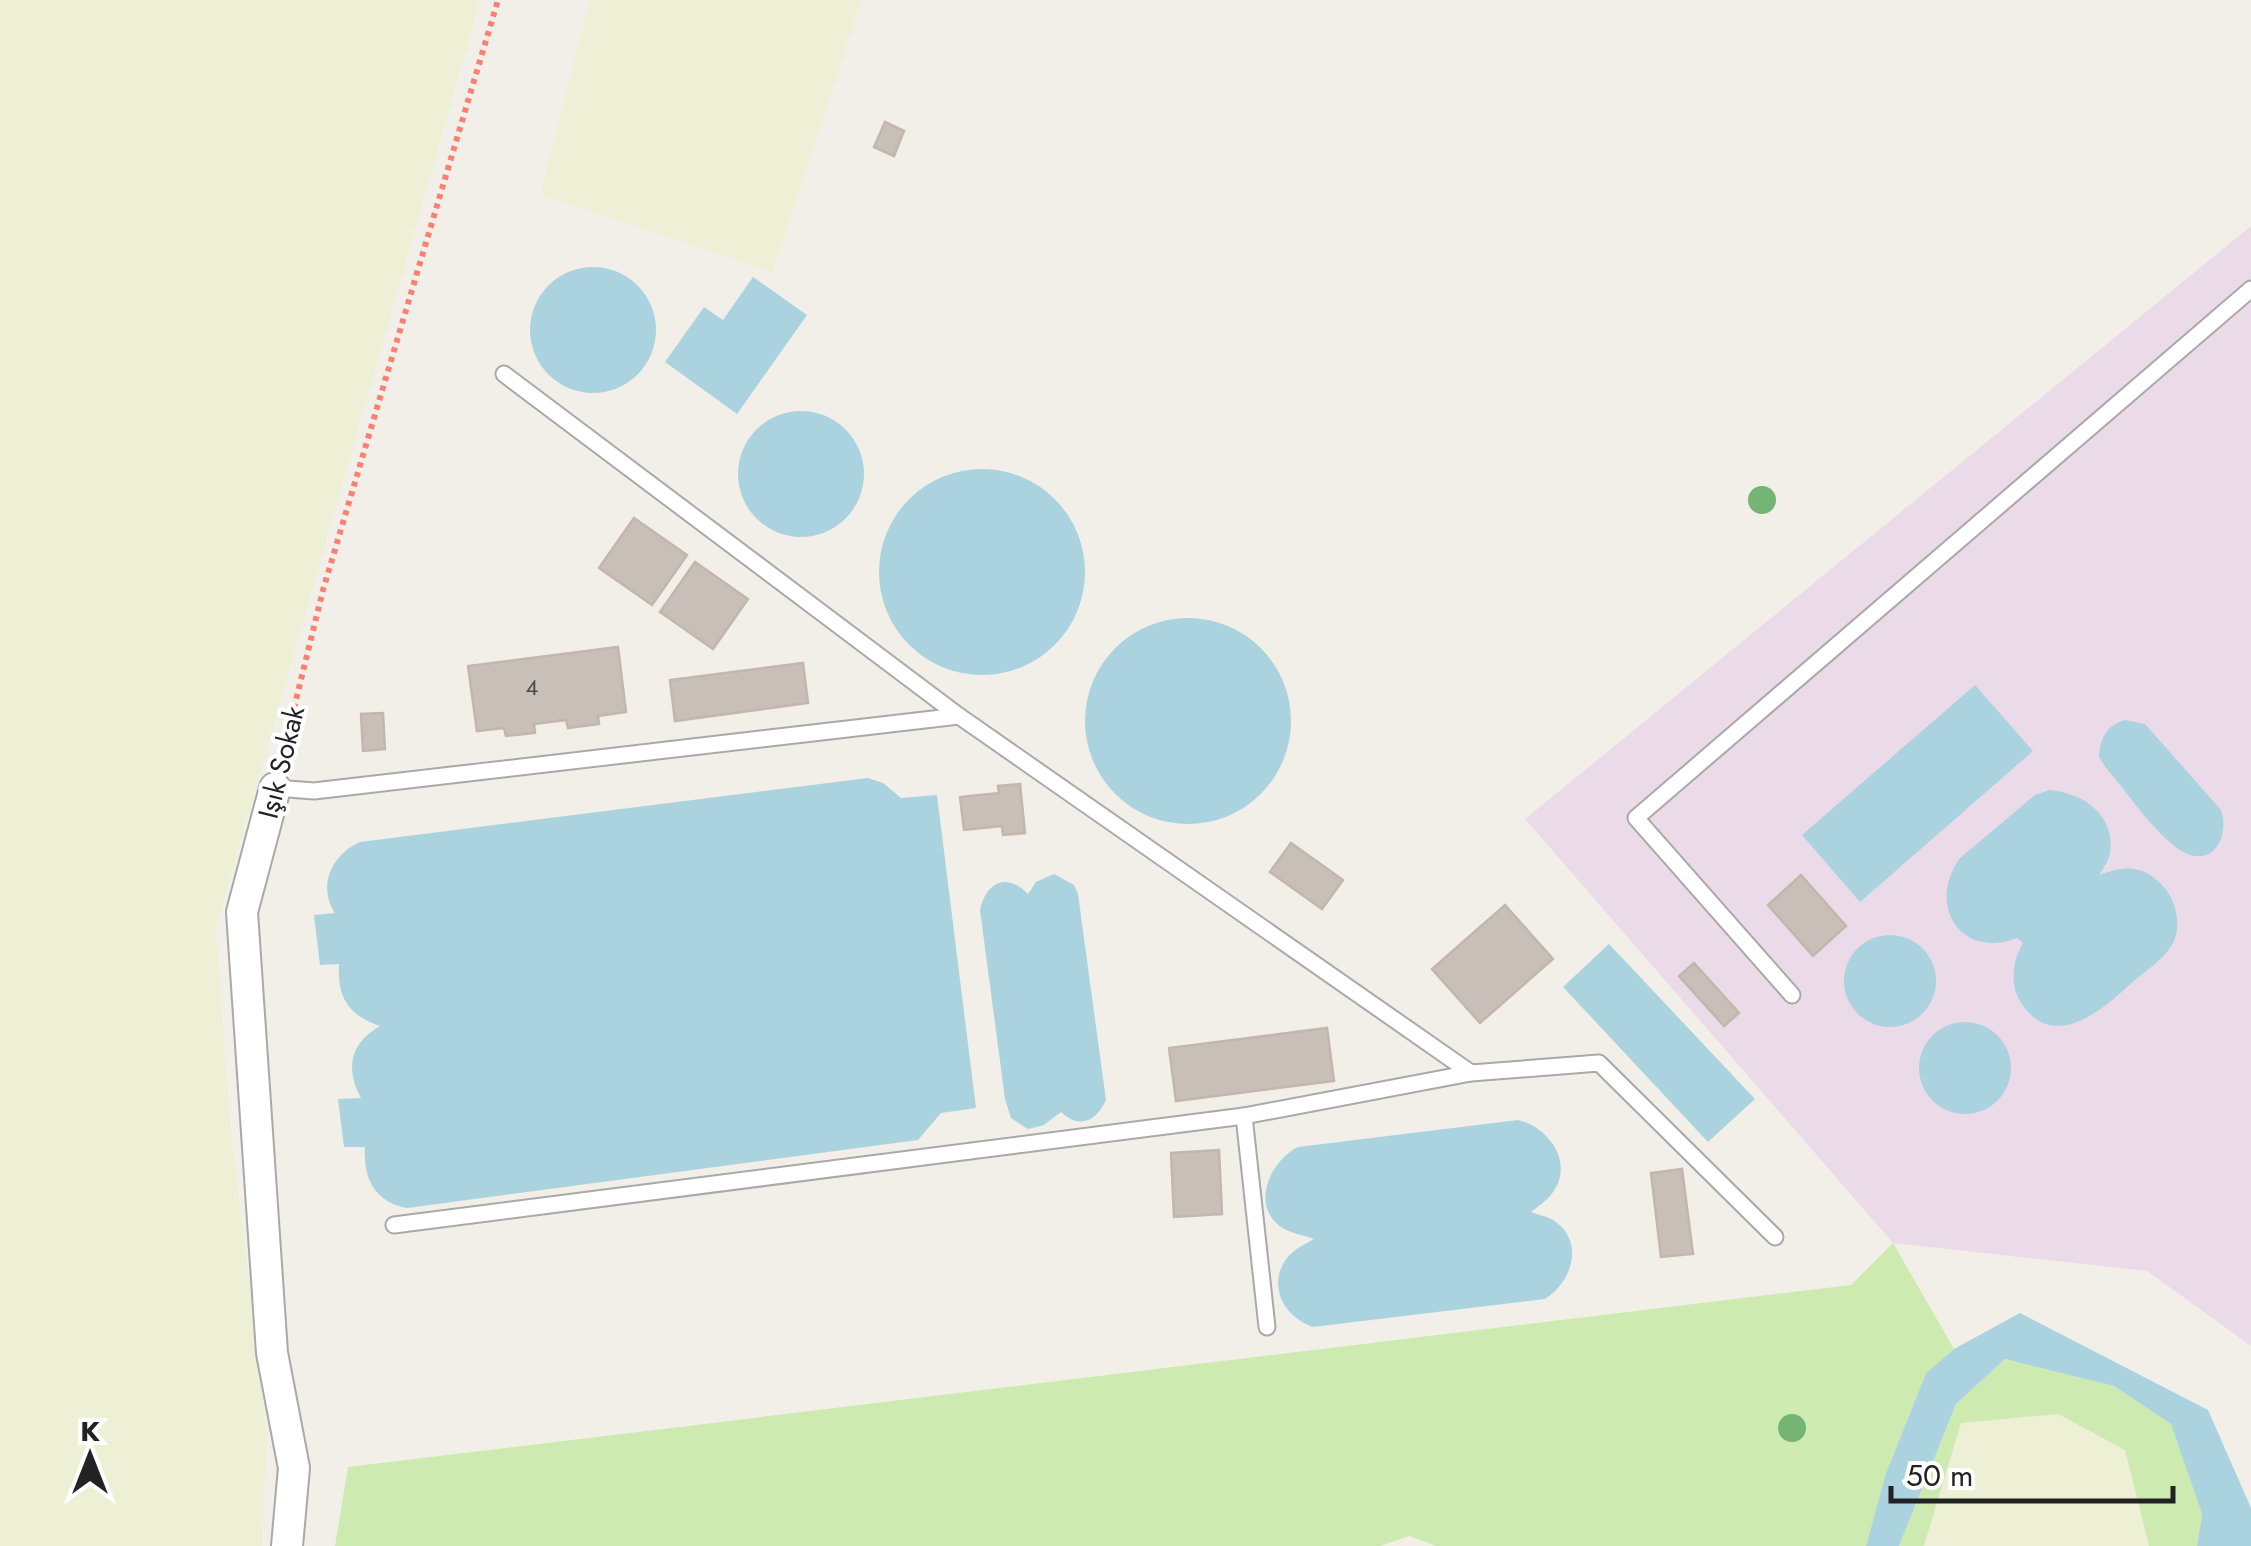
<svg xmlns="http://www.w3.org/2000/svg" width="2251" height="1546" font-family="Jost,sans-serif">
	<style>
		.industrial { fill: #ebdbe8 }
		.farmland { fill: #eef0d5 }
		.grass { fill: #cdebb0 }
		.water { fill: #aad3df }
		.building { fill: #c7bfb8; stroke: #c4b6ab; stroke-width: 2.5 }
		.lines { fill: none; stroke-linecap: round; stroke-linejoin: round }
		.service-casing { stroke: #a9a9a9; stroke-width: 19 }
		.minor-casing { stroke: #a9a9a9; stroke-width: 34 }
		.path { stroke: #fa8072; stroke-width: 6; stroke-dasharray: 5 5; stroke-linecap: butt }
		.service { stroke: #fff; stroke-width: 15 }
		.minor { stroke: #fff; stroke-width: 30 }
		.tree { fill: #74b475 }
		.labels { text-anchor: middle; stroke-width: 8; stroke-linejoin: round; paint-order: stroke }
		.number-label { font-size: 22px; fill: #4b4948 }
		.street-label { font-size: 28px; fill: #222; stroke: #fff }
	</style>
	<rect width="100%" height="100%" fill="#f2efe9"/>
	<path class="industrial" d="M 2251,226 L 2251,1346 L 2147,1271 L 1893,1243 L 1525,819 Z"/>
	<g class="farmland">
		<path d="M 0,0 L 480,0 L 216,928 L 229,1112 L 267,1438 L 262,1546 L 0,1546 Z"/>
		<path d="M 590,0 L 861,0 L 773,272 L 541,194 Z"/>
		<path d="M 2058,1414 L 2125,1450 L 2149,1546 L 1924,1546 L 1961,1423 Z"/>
	</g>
	<g class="grass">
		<path d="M 1893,1243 L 1954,1349 L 1926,1373 L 1886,1473 L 1866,1546 L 1436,1546 L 1409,1536 L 1380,1546 L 335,1546 L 348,1467 L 1851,1285 Z"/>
		<path d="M 2005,1359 L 2114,1386 L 2172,1424 L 2202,1514 L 2197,1546 L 2149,1546 L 2125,1450 L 2058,1414 L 1961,1423 L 1924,1546 L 1899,1546 L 1956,1404 Z"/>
	</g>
	<g class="water">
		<circle cx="593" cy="330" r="63"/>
		<path d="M 753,277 L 807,315 L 737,414 L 665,362 L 704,307 L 723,320 Z"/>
		<circle cx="801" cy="474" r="63"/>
		<circle cx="982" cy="572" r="103"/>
		<circle cx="1188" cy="721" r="103"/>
		<path d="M 1975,685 L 2033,751 L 1860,902 L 1802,835 Z"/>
		<path d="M 2126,720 L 2145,724 L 2221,810 C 2229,832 2217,865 2188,854 C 2161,844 2127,791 2106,768 L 2099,757 C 2100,738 2107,724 2126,720 Z"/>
		<path d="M 868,778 L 883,783 L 901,798 L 937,795 L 976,1108 L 941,1113 L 918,1140 L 407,1208 C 374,1202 363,1177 365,1147 L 344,1147 L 338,1099 L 361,1098 C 345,1069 350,1043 380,1026 C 348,1015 337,997 339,964 L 320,965 L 314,915 L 335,913 C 317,886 332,854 360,842 Z"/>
		<path d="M 2049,790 C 2082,792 2116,815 2110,853 C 2109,860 2103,869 2099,875 C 2124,866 2142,864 2162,885 C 2174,897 2180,918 2176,935 C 2171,954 2150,968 2135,980 C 2105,1007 2054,1056 2020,1001 C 2009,983 2013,960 2023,943 L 2017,938 C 1961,960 1926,905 1960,858 L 2035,795 Z"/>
		<path d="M 1054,874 L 1074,885 L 1078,894 L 1106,1100 C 1096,1122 1079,1129 1061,1112 L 1044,1125 L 1028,1129 L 1011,1118 L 1005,1099 L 980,910 C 986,882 1007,872 1028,894 L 1036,882 Z"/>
		<circle cx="1890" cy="981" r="46"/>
		<path d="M 1609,944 L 1755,1099 L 1708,1142 L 1563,987 Z"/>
		<circle cx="1965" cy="1068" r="46"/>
		<path d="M 1518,1120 C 1551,1128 1576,1166 1550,1196 C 1545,1202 1537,1207 1531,1212 C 1538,1215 1547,1216 1553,1220 C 1586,1241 1572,1282 1545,1299 L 1313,1327 C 1287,1318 1269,1291 1283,1264 C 1290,1251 1302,1246 1314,1239 C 1302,1235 1285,1232 1276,1223 C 1252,1199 1273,1159 1298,1147 Z"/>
		<path d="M 2020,1313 L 2208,1410 L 2251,1508 L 2251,1546 L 2197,1546 L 2202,1514 L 2171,1424 L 2114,1386 L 2005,1359 L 1956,1404 L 1899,1546 L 1866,1546 L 1886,1473 L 1926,1373 L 1954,1349 Z"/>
	</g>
	<g class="building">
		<path d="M 885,122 L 904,131 L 894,156 L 874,147 Z"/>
		<path d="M 634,518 L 687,555 L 652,605 L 599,568 Z"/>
		<path d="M 695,562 L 748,599 L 713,649 L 660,612 Z"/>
		<path d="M 618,647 L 626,712 L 598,716 L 599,724 L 568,728 L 566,720 L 534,724 L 535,733 L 506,736 L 504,728 L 477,731 L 468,666 Z"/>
		<path d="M 803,663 L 808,703 L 675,721 L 670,680 Z"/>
		<path d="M 383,713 L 385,749 L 363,751 L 361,714 Z"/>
		<path d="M 1020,784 L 1025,833 L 1003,835 L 1002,826 L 964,830 L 960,797 L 999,793 L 998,786 Z"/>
		<path d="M 1291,843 L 1343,880 L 1322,909 L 1270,872 Z"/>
		<path d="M 1801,875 L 1846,926 L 1813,956 L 1768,905 Z"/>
		<path d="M 1505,905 L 1553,959 L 1480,1023 L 1432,969 Z"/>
		<path d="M 1694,963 L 1739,1013 L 1724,1026 L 1679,976 Z"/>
		<path d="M 1327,1028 L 1334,1081 L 1176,1101 L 1169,1048 Z"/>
		<path d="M 1219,1150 L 1222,1214 L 1174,1217 L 1171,1153 Z"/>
		<path d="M 1682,1169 L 1693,1254 L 1661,1257 L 1651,1173 Z"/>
	</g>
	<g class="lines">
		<g class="service-casing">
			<g id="service">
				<path d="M 275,788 L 314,791 L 959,716"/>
				<path d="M 1792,995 L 1636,818 L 2251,289"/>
				<path d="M 1471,1073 L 1599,1063 L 1775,1237"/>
				<path d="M 1244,1116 L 1267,1327"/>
				<path d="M 394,1225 L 1244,1116 L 1471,1073 L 959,716 L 504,374"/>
			</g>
		</g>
		<g class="minor-casing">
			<path id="minor" d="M 275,788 L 242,912 L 272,1353 L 294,1468 L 287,1546"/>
		</g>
		<path class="path" d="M 282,757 L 323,590 L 498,0"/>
		<use href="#service" class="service"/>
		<use href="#minor" class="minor"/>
	</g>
	<g class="tree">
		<circle cx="1762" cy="500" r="14"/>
		<circle cx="1792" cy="1428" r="14"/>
	</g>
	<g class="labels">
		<g class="number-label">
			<text x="532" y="695">4</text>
		</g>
		<g class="street-label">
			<text transform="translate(281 762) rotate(-76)" y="10">Işık Sokak</text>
		</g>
	</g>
	<g transform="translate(90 1456)" stroke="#ffffff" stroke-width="8" paint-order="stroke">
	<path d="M0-8L18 38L0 25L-18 38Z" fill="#222222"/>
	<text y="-15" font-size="28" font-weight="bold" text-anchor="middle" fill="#222222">K</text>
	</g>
	<path d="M1891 1486v15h282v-15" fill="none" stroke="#222222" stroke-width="5"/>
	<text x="1906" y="1486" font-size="30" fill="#222222" stroke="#ffffff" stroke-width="8" paint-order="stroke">50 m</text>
</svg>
